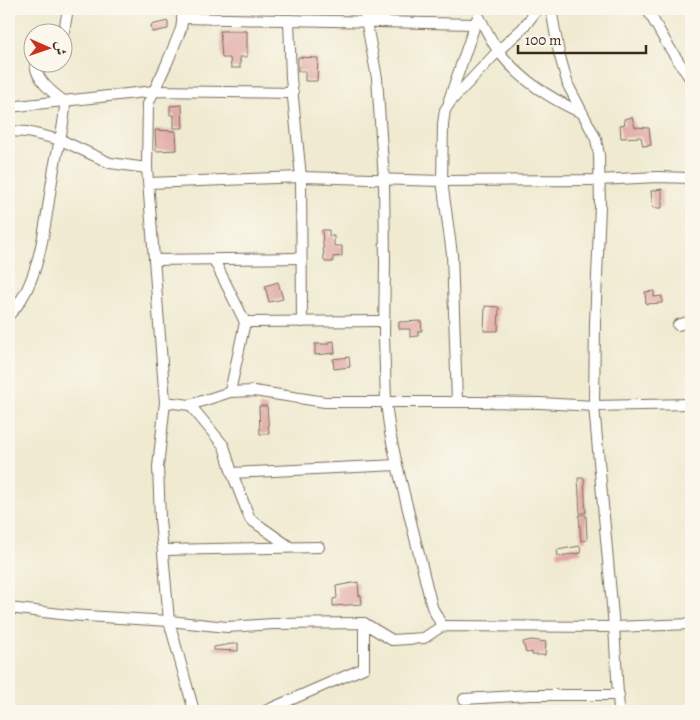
<svg xmlns="http://www.w3.org/2000/svg" width="700" height="720" font-family="Alegreya,Amiri,serif">
	<style>
		.building { fill: #e2aaa8 }
		.lines { fill: none; stroke-linecap: round; stroke-linejoin: round }
		.minor-casing { stroke: #7a6d5c; stroke-width: 12 }
		.minor { stroke: #fff; stroke-width: 10 }
	</style>
	<rect width="100%" height="100%" fill="#fbf7ec"/>
	<filter id="ink" filterUnits="userSpaceOnUse"><feTurbulence type="fractalNoise" baseFrequency=".02" numOctaves="2"/><feDisplacementMap in="SourceGraphic" scale="10" xChannelSelector="R" yChannelSelector="G"/><feConvolveMatrix kernelMatrix="1 2 1 2 8 2 1 2 1" color-interpolation-filters="sRGB"/></filter>
	<filter id="wash" filterUnits="userSpaceOnUse"><feTurbulence type="fractalNoise" baseFrequency=".0096" numOctaves="4" result="noise"/><feDisplacementMap in="SourceGraphic" scale="20" xChannelSelector="R" yChannelSelector="G"/><feGaussianBlur stdDeviation="1.12" result="paint"/><feColorMatrix in="noise" values="0 0 0 0 0 0 0 0 0 0 0 0 0 0 0 0 0 1.4 0 .05"/><feComposite in="paint" operator="in"/></filter>
	<g filter="url(#wash)">
		<rect width="100%" height="100%" fill="#efead0"/>
		<g id="blocks">
			<g class="building">
				<path d="M 168,21 L 168,29 L 152,32 L 151,25 Z"/>
				<path d="M 220,31 L 247,31 L 247,57 L 240,57 L 240,68 L 231,68 L 230,58 L 222,58 Z"/>
				<path d="M 298,57 L 318,58 L 317,81 L 305,81 L 305,71 L 298,71 Z"/>
				<path d="M 182,105 L 183,128 L 174,128 L 174,115 L 170,115 L 170,106 Z"/>
				<path d="M 632,117 L 635,127 L 649,128 L 651,145 L 643,146 L 641,137 L 621,138 L 620,125 L 625,124 L 624,119 Z"/>
				<path d="M 155,130 L 176,131 L 177,150 L 156,151 Z"/>
				<path d="M 662,189 L 662,208 L 653,208 L 651,191 Z"/>
				<path d="M 322,230 L 329,230 L 329,236 L 334,236 L 334,246 L 342,246 L 342,256 L 333,257 L 333,262 L 325,262 L 324,260 Z"/>
				<path d="M 278,282 L 283,299 L 269,302 L 265,286 Z"/>
				<path d="M 654,291 L 654,297 L 662,296 L 662,303 L 646,304 L 645,292 Z"/>
				<path d="M 485,306 L 499,307 L 498,331 L 484,331 Z"/>
				<path d="M 421,321 L 422,331 L 418,331 L 418,336 L 410,337 L 410,329 L 399,329 L 399,322 Z"/>
				<path d="M 334,341 L 335,353 L 315,355 L 315,344 L 328,344 L 328,342 Z"/>
				<path d="M 349,357 L 350,367 L 334,369 L 333,359 Z"/>
				<path d="M 259,406 L 267,406 L 269,434 L 260,434 Z"/>
				<path d="M 578,478 L 584,478 L 586,513 L 580,513 Z"/>
				<path d="M 579,515 L 586,515 L 587,540 L 581,541 Z"/>
				<path d="M 580,546 L 581,553 L 558,556 L 557,550 Z"/>
				<path d="M 358,582 L 359,596 L 361,595 L 362,604 L 333,606 L 333,599 L 337,598 L 336,586 Z"/>
				<path d="M 531,640 L 546,642 L 545,655 L 532,655 L 532,652 L 526,653 L 523,642 Z"/>
				<path d="M 238,643 L 238,651 L 214,650 L 214,647 Z"/>
			</g>
		</g>
	</g>
	<g filter="url(#ink)">
		<use href="#blocks" fill-opacity="0" stroke="#7a6d5c" stroke-width="1"/>
		<g class="lines">
			<g class="minor-casing">
				<g id="minor">
					<path d="M 184,9 L 181,29 L 167,63 L 148,104 L 147,168 L 165,402 L 158,467 L 160,519 L 169,621 L 194,711"/>
					<path d="M 364,9 L 377,78 L 384,179 L 385,263 L 384,336 L 386,403 L 390,433 L 397,465 L 432,607 L 442,626"/>
					<path d="M 551,9 L 559,53 L 568,85 L 596,139 L 599,155 L 600,206 L 595,323 L 594,406 L 614,627 L 619,711"/>
					<path d="M 647,9 L 667,44 L 691,80"/>
					<path d="M 478,15 C 485,27 491,41 499,52 C 520,79 551,99 582,113"/>
					<path d="M 182,18 L 475,24"/>
					<path d="M 289,20 L 291,78 L 301,177 L 302,322"/>
					<path d="M 54,32 L 64,31 L 68,9"/>
					<path d="M 449,100 L 477,19"/>
					<path d="M 9,107 L 154,91 L 293,93"/>
					<path d="M 9,131 L 27,132 L 61,140 L 110,163 L 147,168"/>
					<path d="M 149,183 L 301,177 L 442,181 L 599,180 L 657,177 L 691,178"/>
					<path d="M 154,260 L 301,258"/>
					<path d="M 214,260 L 245,322 L 230,392"/>
					<path d="M 9,315 C 44,281 46,208 55,163 C 59,142 65,123 65,102 C 53,93 35,80 35,62"/>
					<path d="M 245,322 L 384,321"/>
					<path d="M 678,325 L 691,321"/>
					<path d="M 457,401 L 452,254 L 442,181 L 443,124 L 445,110 L 451,101 L 498,51 L 522,29 L 538,9"/>
					<path d="M 165,402 L 190,405 L 230,392 L 254,391 L 325,402 L 477,402 L 540,403 L 594,406 L 691,404"/>
					<path d="M 190,405 L 224,446 L 232,473 L 250,519 L 290,547"/>
					<path d="M 232,473 L 397,465"/>
					<path d="M 164,550 L 319,547"/>
					<path d="M 9,608 L 69,615 L 169,621 L 227,627 L 273,624 L 364,623 L 392,640 L 424,638 L 442,626 L 614,627 L 691,624"/>
					<path d="M 464,699 L 531,695 L 619,695"/>
					<path d="M 265,711 L 364,668 L 364,623"/>
				</g>
			</g>
			<use href="#minor" class="minor"/>
		</g>
	</g>
	<rect width="700" height="720" fill="none" stroke="#fbf7ec" stroke-width="30"/>
	<g transform="translate(48 48) rotate(92)"><circle r="24" fill="#fbf7ec" stroke="#aea59a"/>
	<path d="M0-4L9 19L0 12L-9 19Z" fill="#c8321e"/>
	<text y="-8" font-size="14" font-weight="bold" text-anchor="middle" fill="#3b2a1e">ش</text>
	</g>
	<path d="M518 45v8h128v-8" fill="none" stroke="#3b2a1e" stroke-width="2.5"/>
	<text x="525" y="45" font-size="15" fill="#3b2a1e" stroke="#fbf7ec" stroke-width="4" paint-order="stroke">100 m</text>
</svg>
